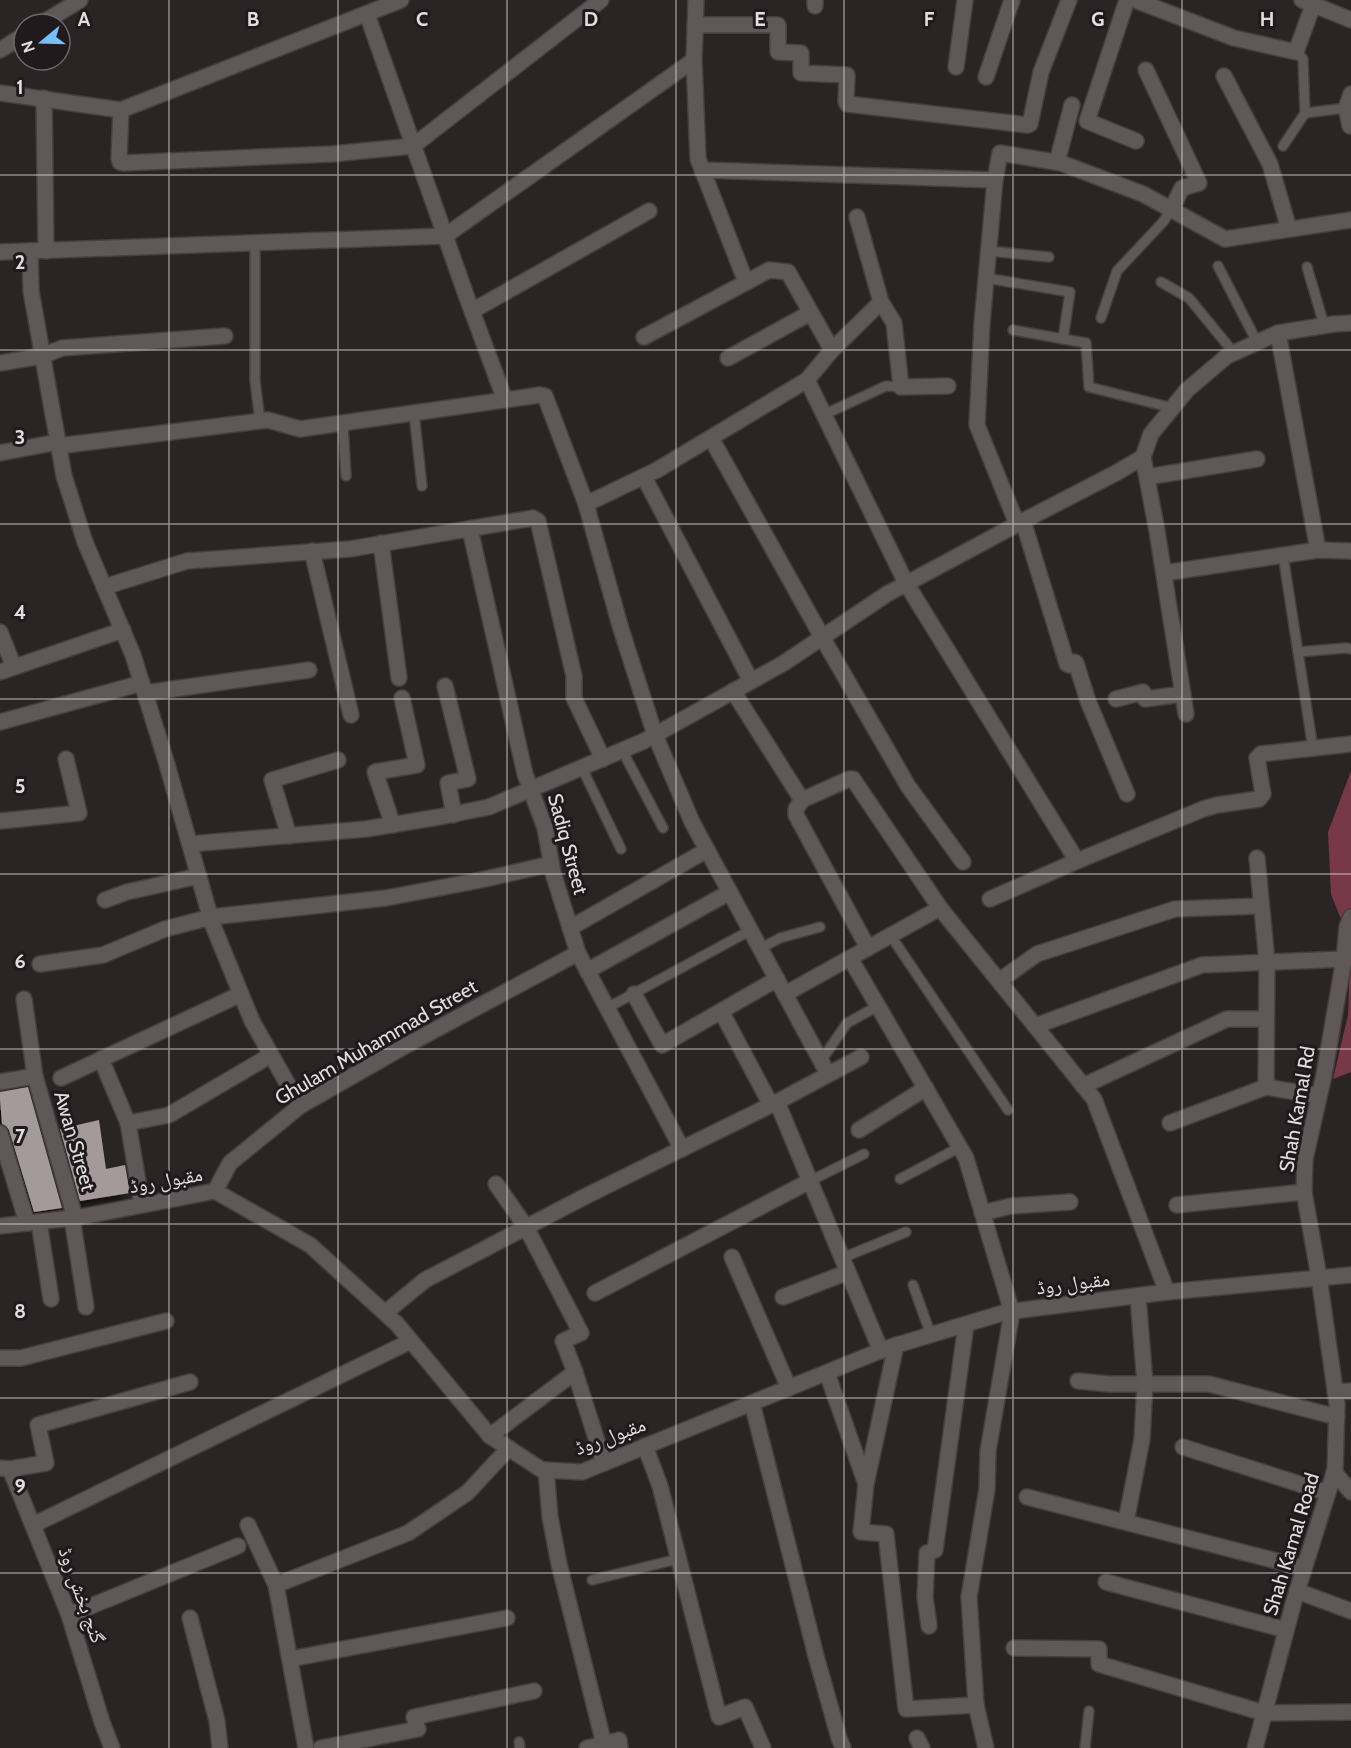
<svg xmlns="http://www.w3.org/2000/svg" width="1351" height="1748" font-family="Cabin,'Noto Naskh Arabic',sans-serif">
	<style>
		.green { fill: #773847 }
		.building { fill: #a49a9c; filter: url(#shadow) }
		.lines { fill: none; stroke-linecap: round; stroke-linejoin: round }
		.service-casing { stroke: #453f40; stroke-width: 12 }
		.minor-casing { stroke: #453f40; stroke-width: 18 }
		.tertiary-casing { stroke: #453f40; stroke-width: 18 }
		.service { stroke: #605759; stroke-width: 9 }
		.minor { stroke: #605759; stroke-width: 15 }
		.tertiary { stroke: #605759; stroke-width: 15 }
		.grid { fill: none; stroke: #e2ddde; stroke-width: 1.5; stroke-opacity: 0.55 }
		.labels { text-anchor: middle; stroke-width: 6; stroke-linejoin: round; paint-order: stroke }
		.street-label { font-size: 20px; fill: #e2ddde; stroke: #211a1c }
		.grid-label { font-size: 20px; text-anchor: middle; font-weight: bold; fill: #e2ddde; stroke: #211a1c; stroke-width: 6; stroke-linejoin: round; paint-order: stroke }
	</style>
	<defs>
		<filter id="shadow"><feDropShadow dx="-5.5" dy="5.5" stdDeviation="3" flood-color="#0009"/></filter>
	</defs>
	<rect width="100%" height="100%" fill="#2b2425"/>
	<path class="green" d="M 1351,771 L 1351,1072 L 1333,1079 L 1348,1015 L 1350,958 L 1350,942 L 1331,894 L 1328,832 Z"/>
	<g class="building">
		<path d="M 28,1087 L 62,1208 L 34,1212 L 9,1130 L 6,1126 L 2,1124 L 0,1099 L 0,1092 Z"/>
		<path d="M 99,1120 L 106,1169 L 125,1165 L 130,1193 L 80,1201 L 60,1129 Z"/>
	</g>
	<g class="lines">
		<g class="service-casing">
			<g id="service">
				<path d="M 1296,52 L 1303,59 L 1305,113 L 1346,108"/>
				<path d="M 1283,146 L 1305,113"/>
				<path d="M 255,243 L 255,381 L 260,421"/>
				<path d="M 989,251 L 1049,257"/>
				<path d="M 1218,266 L 1257,342"/>
				<path d="M 1307,267 L 1324,325"/>
				<path d="M 986,278 L 1070,292 L 1063,339"/>
				<path d="M 1161,282 L 1189,298 L 1234,353"/>
				<path d="M 1101,318 L 1117,271 L 1163,222 L 1171,210"/>
				<path d="M 1013,330 L 1086,343 L 1089,387 L 1173,408"/>
				<path d="M 414,413 L 422,486"/>
				<path d="M 823,415 L 886,386 L 901,387"/>
				<path d="M 343,423 L 346,476"/>
				<path d="M 1283,555 L 1313,749"/>
				<path d="M 1298,652 L 1346,648 L 1351,649"/>
				<path d="M 622,750 L 663,828"/>
				<path d="M 582,768 L 621,849"/>
				<path d="M 891,936 L 1008,1110"/>
				<path d="M 761,948 L 780,938 L 820,927"/>
				<path d="M 607,1008 L 751,930"/>
				<path d="M 821,1061 L 847,1023 L 878,1006"/>
				<path d="M 900,1179 L 960,1147"/>
				<path d="M 810,1181 L 864,1154"/>
				<path d="M 842,1258 L 906,1232"/>
				<path d="M 913,1285 L 931,1335"/>
				<path d="M 592,1580 L 678,1559"/>
				<path d="M 519,1742 L 520,1748"/>
				<path d="M 1085,1748 L 1089,1711"/>
			</g>
		</g>
		<g class="minor-casing">
			<g id="minor">
				<path d="M 696,0 L 694,60 L 698,159 L 746,282"/>
				<path d="M 1127,0 L 1087,121 L 1136,141"/>
				<path d="M 1135,0 L 1234,38 L 1296,52 L 1313,5"/>
				<path d="M 815,6 L 815,0"/>
				<path d="M 367,14 L 466,295 L 505,400"/>
				<path d="M 695,25 L 778,25 L 778,52 L 801,53 L 801,73 L 847,75 L 846,101 L 847,104 L 1028,125 L 1030,124 L 1041,72 L 1069,0"/>
				<path d="M 956,67 L 965,0"/>
				<path d="M 1146,70 L 1199,183 L 1182,188 L 1171,210"/>
				<path d="M 1224,76 L 1270,164 L 1289,229"/>
				<path d="M 986,77 L 1012,0"/>
				<path d="M 44,98 L 46,251"/>
				<path d="M 121,110 L 119,158 L 120,162 L 123,163 L 332,154 L 413,146 L 601,0"/>
				<path d="M 1350,126 L 1346,108 L 1351,94"/>
				<path d="M 1057,162 L 1072,105"/>
				<path d="M 702,170 L 995,180"/>
				<path d="M 30,251 L 31,291 L 64,476 L 85,542 L 133,655 L 166,761 L 212,923 L 252,1021 L 300,1106"/>
				<path d="M 0,252 L 445,236 L 694,60"/>
				<path d="M 881,302 L 894,323 L 901,387 L 948,386"/>
				<path d="M 472,311 L 649,211"/>
				<path d="M 1278,333 L 1318,550"/>
				<path d="M 644,337 L 769,270 L 788,272 L 832,350"/>
				<path d="M 728,358 L 810,313"/>
				<path d="M 0,363 L 42,356 L 62,348 L 225,336"/>
				<path d="M 807,380 L 906,583 L 1077,861"/>
				<path d="M 711,438 L 822,637 L 908,786 L 963,862"/>
				<path d="M 58,446 L 268,420 L 300,429 L 540,395 L 545,396 L 586,504 L 621,629 L 655,735 L 692,822 L 828,1074"/>
				<path d="M 0,453 L 58,442"/>
				<path d="M 644,477 L 751,681"/>
				<path d="M 1147,477 L 1257,459"/>
				<path d="M 586,504 L 657,470 L 807,380 L 832,350 L 881,302 L 857,217"/>
				<path d="M 1023,521 L 1067,664 L 1069,665 L 1074,662 L 1076,663 L 1088,701 L 1127,794"/>
				<path d="M 1017,524 L 977,425 L 982,323 L 995,180 L 1000,153 L 1061,163 L 1143,194 L 1225,239 L 1351,220"/>
				<path d="M 470,529 L 525,774 L 545,828 L 553,873 L 578,953 L 682,1149"/>
				<path d="M 381,543 L 399,678"/>
				<path d="M 312,551 L 351,715"/>
				<path d="M 1164,573 L 1318,550 L 1351,551"/>
				<path d="M 104,587 L 187,561 L 350,549 L 533,518 L 538,521 L 574,676 L 574,698 L 603,759"/>
				<path d="M 0,632 L 14,667"/>
				<path d="M 0,672 L 123,630"/>
				<path d="M 445,686 L 468,779 L 448,783 L 454,815"/>
				<path d="M 733,691 L 802,800 L 849,779 L 853,779 L 940,908"/>
				<path d="M 145,693 L 309,670"/>
				<path d="M 1116,699 L 1143,692 L 1145,699 L 1183,694"/>
				<path d="M 1186,714 L 1157,531 L 1143,457 L 1151,434 L 1187,390 L 1227,356 L 1278,333 L 1334,324 L 1351,323"/>
				<path d="M 0,722 L 142,683"/>
				<path d="M 802,800 L 796,809 L 796,815 L 868,948"/>
				<path d="M 0,821 L 79,813 L 66,759"/>
				<path d="M 393,825 L 375,772 L 417,765 L 402,698"/>
				<path d="M 289,836 L 272,780 L 338,760"/>
				<path d="M 190,844 L 366,829 L 439,817 L 489,807 L 644,741 L 784,663 L 887,594 L 1023,521 L 1116,473 L 1143,457"/>
				<path d="M 1257,858 L 1267,962 L 1266,1087"/>
				<path d="M 990,899 L 1077,861 L 1203,809 L 1217,805 L 1259,799 L 1263,794 L 1257,758 L 1261,754 L 1351,744"/>
				<path d="M 105,900 L 127,892 L 199,876"/>
				<path d="M 570,928 L 707,850"/>
				<path d="M 850,958 L 966,1158 L 1012,1312 L 988,1451 L 987,1489 L 969,1597 L 976,1705"/>
				<path d="M 40,964 L 103,955 L 165,929 L 211,917 L 386,898 L 481,880 L 551,864"/>
				<path d="M 587,971 L 730,892"/>
				<path d="M 999,981 L 1037,954 L 1175,909 L 1261,906"/>
				<path d="M 634,994 L 662,1045 L 777,979"/>
				<path d="M 785,994 L 940,908 L 1094,1099 L 1167,1292"/>
				<path d="M 24,999 L 35,1076 L 75,1218"/>
				<path d="M 721,1011 L 771,1105"/>
				<path d="M 1035,1026 L 1202,965 L 1344,959"/>
				<path d="M 101,1059 L 128,1123"/>
				<path d="M 61,1078 L 241,994"/>
				<path d="M 0,1082 L 35,1076"/>
				<path d="M 1083,1086 L 1227,1019 L 1266,1019"/>
				<path d="M 777,1102 L 881,1351"/>
				<path d="M 1170,1123 L 1266,1087 L 1319,1096"/>
				<path d="M 859,1130 L 926,1088"/>
				<path d="M 0,1133 L 27,1223"/>
				<path d="M 496,1184 L 526,1227 L 581,1333 L 563,1341 L 575,1372"/>
				<path d="M 215,1191 L 230,1163 L 300,1106 L 405,1046 L 578,953"/>
				<path d="M 142,1205 L 128,1123 L 169,1115 L 271,1055"/>
				<path d="M 1177,1205 L 1304,1192"/>
				<path d="M 982,1213 L 1011,1206 L 1070,1202"/>
				<path d="M 72,1218 L 86,1307"/>
				<path d="M 39,1222 L 51,1299"/>
				<path d="M 732,1257 L 789,1388"/>
				<path d="M 595,1293 L 810,1181"/>
				<path d="M 783,1297 L 848,1272"/>
				<path d="M 385,1313 L 425,1280 L 586,1196 L 777,1102 L 861,1057"/>
				<path d="M 0,1358 L 21,1358 L 166,1321"/>
				<path d="M 827,1373 L 866,1484 L 861,1532 L 886,1534 L 906,1709 L 976,1705 L 986,1748"/>
				<path d="M 1078,1381 L 1109,1384 L 1209,1384 L 1337,1417"/>
				<path d="M 1335,1392 L 1351,1391"/>
				<path d="M 752,1403 L 816,1656 L 839,1738 L 843,1748"/>
				<path d="M 490,1436 L 575,1372 L 604,1463"/>
				<path d="M 645,1446 L 660,1486 L 719,1717 L 745,1707 L 763,1748"/>
				<path d="M 1183,1447 L 1328,1493"/>
				<path d="M 10,1469 L 46,1463 L 38,1425 L 190,1382"/>
				<path d="M 546,1470 L 550,1517 L 559,1564 L 604,1744 L 587,1748"/>
				<path d="M 1334,1472 L 1351,1492"/>
				<path d="M 866,1484 L 896,1345"/>
				<path d="M 1027,1497 L 1304,1568"/>
				<path d="M 1126,1522 L 1142,1439 L 1145,1384 L 1138,1296"/>
				<path d="M 33,1525 L 411,1341"/>
				<path d="M 248,1525 L 276,1585 L 306,1748"/>
				<path d="M 1106,1582 L 1286,1630"/>
				<path d="M 276,1585 L 408,1533 L 467,1493 L 509,1448"/>
				<path d="M 1297,1591 L 1351,1611"/>
				<path d="M 69,1615 L 238,1546"/>
				<path d="M 190,1618 L 217,1721 L 220,1748"/>
				<path d="M 929,1626 L 925,1597 L 927,1553 L 935,1550 L 966,1325"/>
				<path d="M 1014,1648 L 1099,1649 L 1099,1664 L 1264,1713 L 1351,1712"/>
				<path d="M 290,1659 L 507,1618"/>
				<path d="M 917,1738 L 922,1748"/>
				<path d="M 604,1744 L 619,1740 L 620,1748"/>
				<path d="M 321,1748 L 418,1729 L 414,1717 L 534,1691"/>
			</g>
		</g>
		<g class="tertiary-casing">
			<g id="tertiary">
				<path d="M 1302,0 L 1351,20"/>
				<path d="M 41,24 L 80,0"/>
				<path d="M 0,50 L 24,35"/>
				<path d="M 0,93 L 121,110 L 401,0"/>
				<path d="M 0,1226 L 81,1217 L 215,1191 L 310,1245 L 397,1324 L 490,1436 L 542,1470 L 546,1470 L 582,1472 L 887,1348 L 1006,1312 L 1167,1292 L 1351,1275"/>
				<path d="M 0,1468 L 10,1469 L 69,1615 L 102,1722 L 112,1748"/>
				<path d="M 1255,1748 L 1294,1601 L 1335,1470 L 1337,1404 L 1319,1277 L 1304,1192 L 1305,1159 L 1324,1075 L 1344,959 L 1347,927 L 1351,917"/>
			</g>
		</g>
		<use href="#service" class="service"/>
		<use href="#minor" class="minor"/>
		<use href="#tertiary" class="tertiary"/>
	</g>
	<path class="grid" d="M 169,0 L 169,1748M 338,0 L 338,1748M 507,0 L 507,1748M 676,0 L 676,1748M 844,0 L 844,1748M 1013,0 L 1013,1748M 1182,0 L 1182,1748M 0,175 L 1351,175M 0,350 L 1351,350M 0,524 L 1351,524M 0,699 L 1351,699M 0,874 L 1351,874M 0,1049 L 1351,1049M 0,1224 L 1351,1224M 0,1398 L 1351,1398M 0,1573 L 1351,1573"/>
	<g class="labels">
		<g class="street-label">
			<text transform="translate(568 844) rotate(75)" y="7">Sadiq Street</text>
			<text transform="translate(376 1042) rotate(-30)" y="7">Ghulam Muhammad Street</text>
			<text transform="translate(1297 1109) rotate(-80)" y="7">Shah Kamal Rd</text>
			<text transform="translate(75 1141) rotate(74)" y="7">Awan Street</text>
			<text transform="translate(166 1180) rotate(-10)" y="7">مقبول روڈ</text>
			<text transform="translate(1073 1283) rotate(-7)" y="7">مقبول روڈ</text>
			<text transform="translate(610 1436) rotate(-20)" y="7">مقبول روڈ</text>
			<text transform="translate(1291 1544) rotate(-73)" y="7">Shah Kamal Road</text>
			<text transform="translate(82 1595) rotate(70)" y="7">گنج بخش روڈ</text>
		</g>
	</g>
	<g class="grid-label">
		<text x="84" y="26">A</text>
		<text x="253" y="26">B</text>
		<text x="422" y="26">C</text>
		<text x="591" y="26">D</text>
		<text x="760" y="26">E</text>
		<text x="929" y="26">F</text>
		<text x="1098" y="26">G</text>
		<text x="1267" y="26">H</text>
		<text x="20" y="94">1</text>
		<text x="20" y="269">2</text>
		<text x="20" y="444">3</text>
		<text x="20" y="619">4</text>
		<text x="20" y="793">5</text>
		<text x="20" y="968">6</text>
		<text x="20" y="1143">7</text>
		<text x="20" y="1318">8</text>
		<text x="20" y="1493">9</text>
	</g>
	<g transform="translate(42 42) rotate(251)"><circle r="28" fill="#211a1c" stroke="#6e686a" stroke-width="1.5"/>
	<path d="M0-4.5L10 22L0 15L-10 22Z" fill="#76c0f7"/>
	<text y="-9" font-size="16" font-weight="bold" text-anchor="middle" fill="#e2ddde">N</text>
	</g>
</svg>
